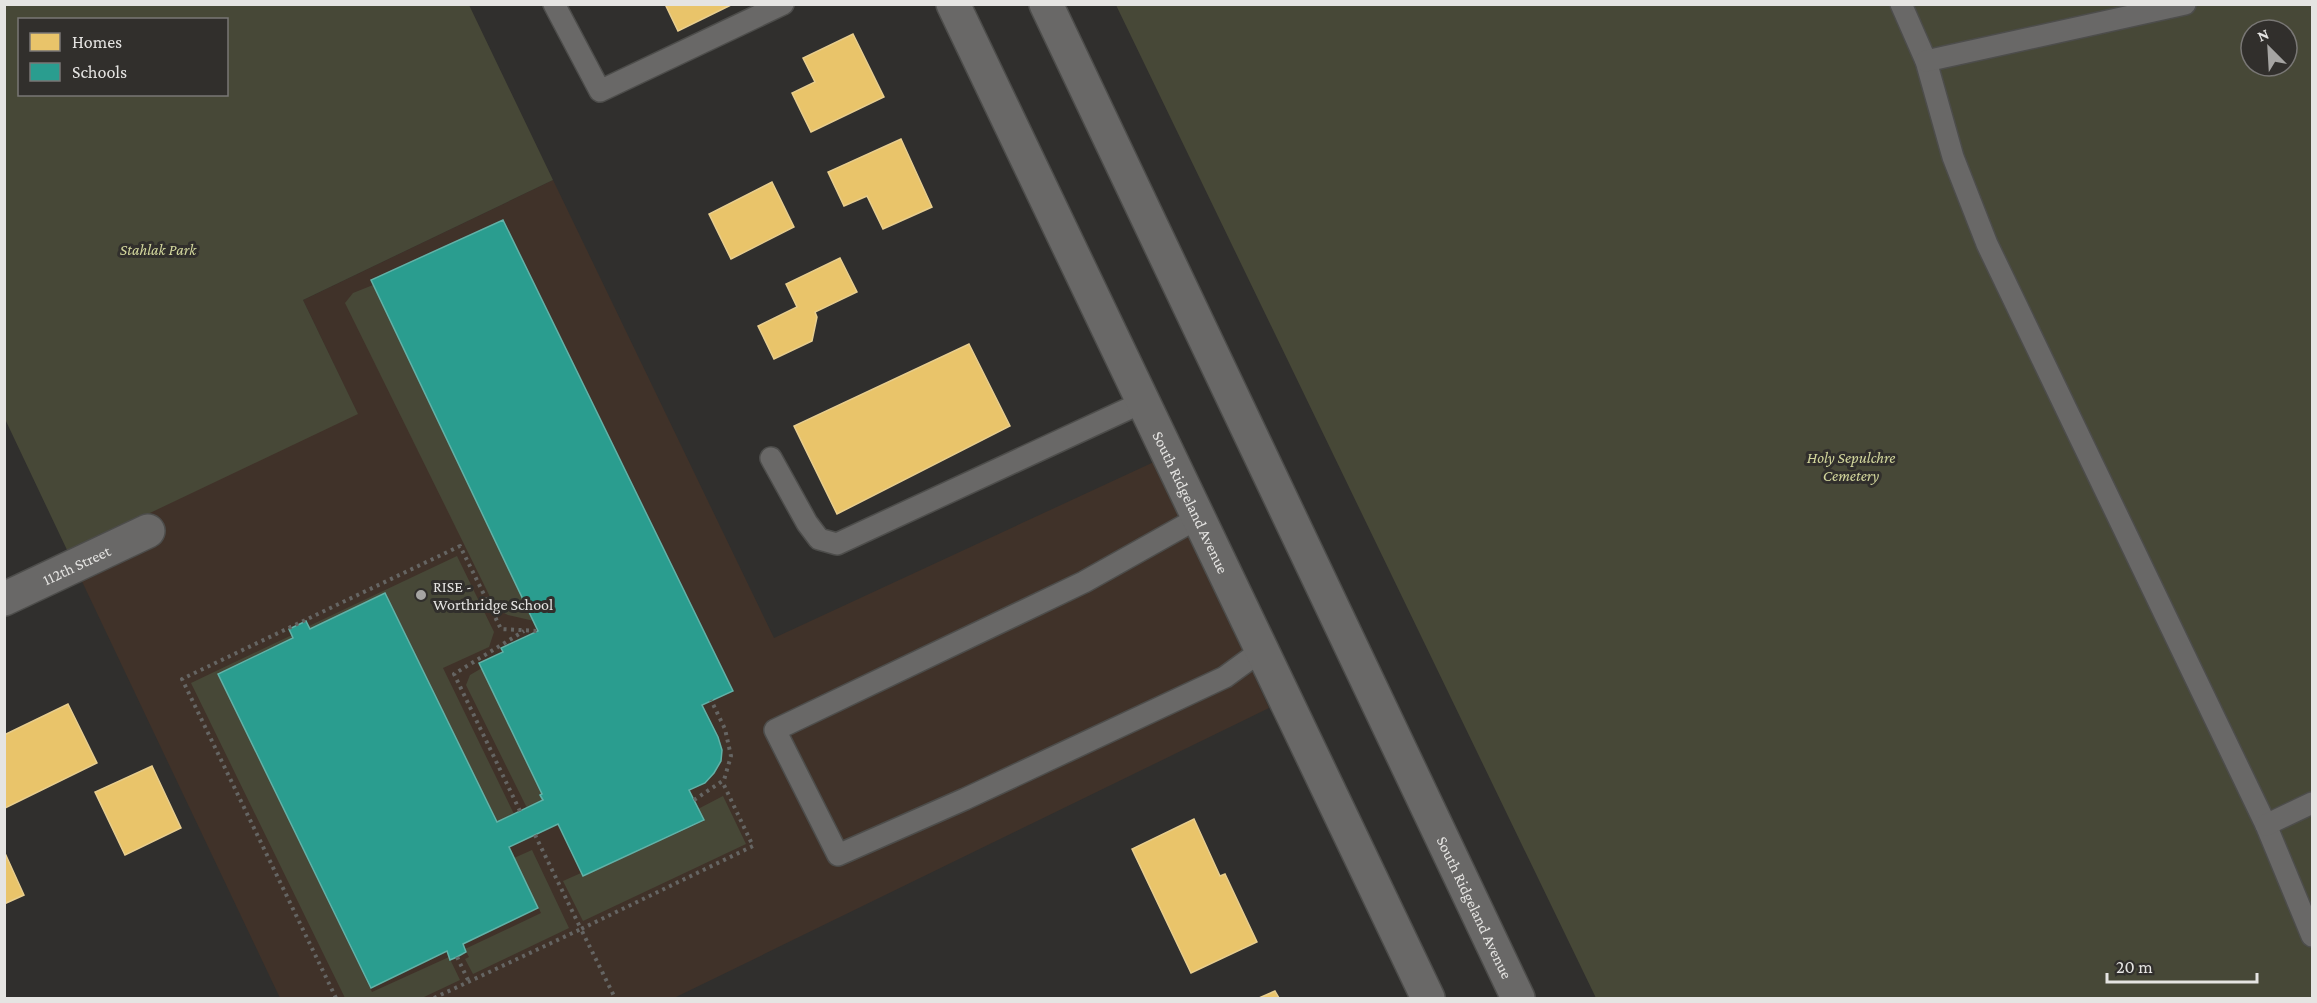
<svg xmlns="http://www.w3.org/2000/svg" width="2317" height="1003" font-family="'Crimson Pro',serif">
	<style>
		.education { fill: #403229 }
		.green { fill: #474837; fill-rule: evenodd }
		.homes { fill: #e9c46a; stroke: #e8ce8e; stroke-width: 1.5 }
		.schools { fill: #2a9d8f; stroke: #62b2a8; stroke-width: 1.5 }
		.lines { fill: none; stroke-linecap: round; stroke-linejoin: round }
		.lane-casing { stroke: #4d4d4b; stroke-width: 24 }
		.street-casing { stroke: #4d4d4b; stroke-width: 36 }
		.secondary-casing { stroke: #4d4d4b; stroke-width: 36 }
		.path { stroke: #656563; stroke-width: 4; stroke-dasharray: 3 4.5; stroke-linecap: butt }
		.lane { stroke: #696867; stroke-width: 21 }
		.street { stroke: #696867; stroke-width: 33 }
		.secondary { stroke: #696867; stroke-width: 33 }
		.poi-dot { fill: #a6a5a3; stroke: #312f2c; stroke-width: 2 }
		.labels { text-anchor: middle; stroke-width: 6; stroke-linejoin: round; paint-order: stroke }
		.park-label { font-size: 16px; font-style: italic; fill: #d2d69c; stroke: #312f2c }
		.street-label { font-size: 16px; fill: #e5e4e2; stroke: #312f2c }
		.poi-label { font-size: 16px; fill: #e5e4e2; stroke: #312f2c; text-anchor: start }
	</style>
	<rect width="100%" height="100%" fill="#302f2d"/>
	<path class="education" d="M 553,180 L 774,638 L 1156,461 L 1269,708 L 674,998 L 280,998 L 68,552 L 357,413 L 303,300 Z"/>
	<g class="green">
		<path d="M 5,5 L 469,5 L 553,180 L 303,300 L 358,414 L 68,552 L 5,419 ZM 20,20 L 226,20 L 226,94 L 20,94 Z"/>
		<path d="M 1116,5 L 2312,5 L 2312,998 L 1596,998 ZM 2251,30 L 2287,30 L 2287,66 L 2251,66 Z"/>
		<path d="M 373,285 L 534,621 L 508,615 L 496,609 L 345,303 L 353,293 Z"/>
		<path d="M 457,556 L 494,632 L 489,647 L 443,668 L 514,814 L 497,822 L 385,593 L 310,629 L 309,626 Z"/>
		<path d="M 292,635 L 293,638 L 218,674 L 372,992 L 449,957 L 460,980 L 422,998 L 345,998 L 191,683 Z"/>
		<path d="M 482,668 L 542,794 L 540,795 L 543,800 L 527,808 L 466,685 L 470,675 Z"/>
		<path d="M 723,796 L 746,844 L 583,921 L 563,881 L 581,873 L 583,876 L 704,821 L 698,809 Z"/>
		<path d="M 532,850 L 569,928 L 473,974 L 465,959 L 469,957 L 465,949 L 541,913 L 514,858 Z"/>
	</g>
	<g class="homes">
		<path d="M 665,4 L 733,4 L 678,31 Z"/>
		<path d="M 853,34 L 884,97 L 811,132 L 792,93 L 815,82 L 803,58 Z"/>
		<path d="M 901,139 L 932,207 L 883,229 L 867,196 L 844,206 L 828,172 Z"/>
		<path d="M 772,182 L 794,227 L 731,259 L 709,214 Z"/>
		<path d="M 840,258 L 857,292 L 815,312 L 817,317 L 812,341 L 774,359 L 758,326 L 797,307 L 786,284 Z"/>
		<path d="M 969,344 L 1010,426 L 837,514 L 794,426 Z"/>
		<path d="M 68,704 L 97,763 L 5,808 L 4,735 Z"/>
		<path d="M 152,766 L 181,828 L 125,855 L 95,792 Z"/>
		<path d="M 1194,819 L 1220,876 L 1225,874 L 1257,942 L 1191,973 L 1132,849 Z"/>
		<path d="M 4,851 L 24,895 L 4,904 Z"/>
		<path d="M 1275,991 L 1279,998 L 1259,998 Z"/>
	</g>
	<path class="schools" d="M 503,220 L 733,691 L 702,705 L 718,737 L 722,750 L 721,761 L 714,773 L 705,783 L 689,790 L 704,820 L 583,876 L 558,824 L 509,847 L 538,908 L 463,944 L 466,952 L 457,957 L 450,960 L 447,951 L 371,988 L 218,674 L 293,638 L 289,629 L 306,621 L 310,629 L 385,593 L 497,822 L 543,800 L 540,795 L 542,794 L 479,663 L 503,652 L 501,648 L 538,631 L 371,280 Z"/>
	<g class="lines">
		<g class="lane-casing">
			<g id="lane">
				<path d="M 554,4 L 600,91 L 783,4"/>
				<path d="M 1901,4 L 1926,61 L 1953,157 L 1987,244 L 2266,825 L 2312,936"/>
				<path d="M 1926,61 L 2185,4"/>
				<path d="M 771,458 L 807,523 L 819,539 L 837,544 L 1143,402"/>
				<path d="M 1198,518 L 1084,582 L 775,730 L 838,855 L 965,799 L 1225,677 L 1262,650"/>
				<path d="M 2266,825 L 2312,803"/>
			</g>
		</g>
		<g class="street-casing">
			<g id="street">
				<path id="s1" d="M 4,599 L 148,531"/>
			</g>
		</g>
		<g class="secondary-casing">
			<g id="secondary">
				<path id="s2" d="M 953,4 L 1428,998"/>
				<path id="s3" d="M 1046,4 L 1518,998"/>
			</g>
		</g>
		<g class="path">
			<path d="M 694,800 L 724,780 L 731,756 L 725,729 L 711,700"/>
			<path d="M 520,811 L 454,674 L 524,631"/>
			<path d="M 535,835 L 581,929 L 753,846 L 722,781"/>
			<path d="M 457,957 L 469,982"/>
			<path d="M 336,998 L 182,679 L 460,546 L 501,629 L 538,631"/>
			<path d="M 434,998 L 581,929 L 615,998"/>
		</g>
		<use href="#lane" class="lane"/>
		<use href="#street" class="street"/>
		<use href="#secondary" class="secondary"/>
	</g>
	<circle class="poi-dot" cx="421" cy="595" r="6"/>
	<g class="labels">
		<g class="park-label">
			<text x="158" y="255">Stahlak Park</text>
			<text x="1851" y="463">Holy Sepulchre<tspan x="1851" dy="18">Cemetery</tspan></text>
		</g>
		<g class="street-label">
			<text dy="6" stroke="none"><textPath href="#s2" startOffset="552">South Ridgeland Avenue</textPath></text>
			<text dy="6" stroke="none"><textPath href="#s1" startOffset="80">112th Street</textPath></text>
			<text dy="6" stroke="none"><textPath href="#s3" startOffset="1000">South Ridgeland Avenue</textPath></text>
		</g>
		<g class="poi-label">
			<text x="433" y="592">RISE -<tspan x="433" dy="18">Worthridge School</tspan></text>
		</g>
	</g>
	<rect width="2317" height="1003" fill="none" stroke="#e5e4e2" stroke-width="12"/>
	<rect x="18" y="18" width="210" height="78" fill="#312f2c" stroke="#797775" stroke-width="1.5"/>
	<rect x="30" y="33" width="30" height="18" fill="#e9c46a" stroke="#797775" stroke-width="1.5"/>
	<text x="72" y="48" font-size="18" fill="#e5e4e2">Homes</text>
	<rect x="30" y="63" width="30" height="18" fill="#2a9d8f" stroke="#797775" stroke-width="1.5"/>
	<text x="72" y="78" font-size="18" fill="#e5e4e2">Schools</text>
	<g transform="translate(2269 48) rotate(336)"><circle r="28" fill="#312f2c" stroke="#797775" stroke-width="1.5"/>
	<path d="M0-4.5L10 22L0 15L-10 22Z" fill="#a6a5a3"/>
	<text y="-9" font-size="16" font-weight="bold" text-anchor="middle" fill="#e5e4e2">N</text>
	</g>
	<path d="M2107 973v9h150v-9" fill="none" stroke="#e5e4e2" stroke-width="3"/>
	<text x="2116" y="973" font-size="18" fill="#e5e4e2" stroke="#312f2c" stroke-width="4.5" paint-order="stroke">20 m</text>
</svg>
